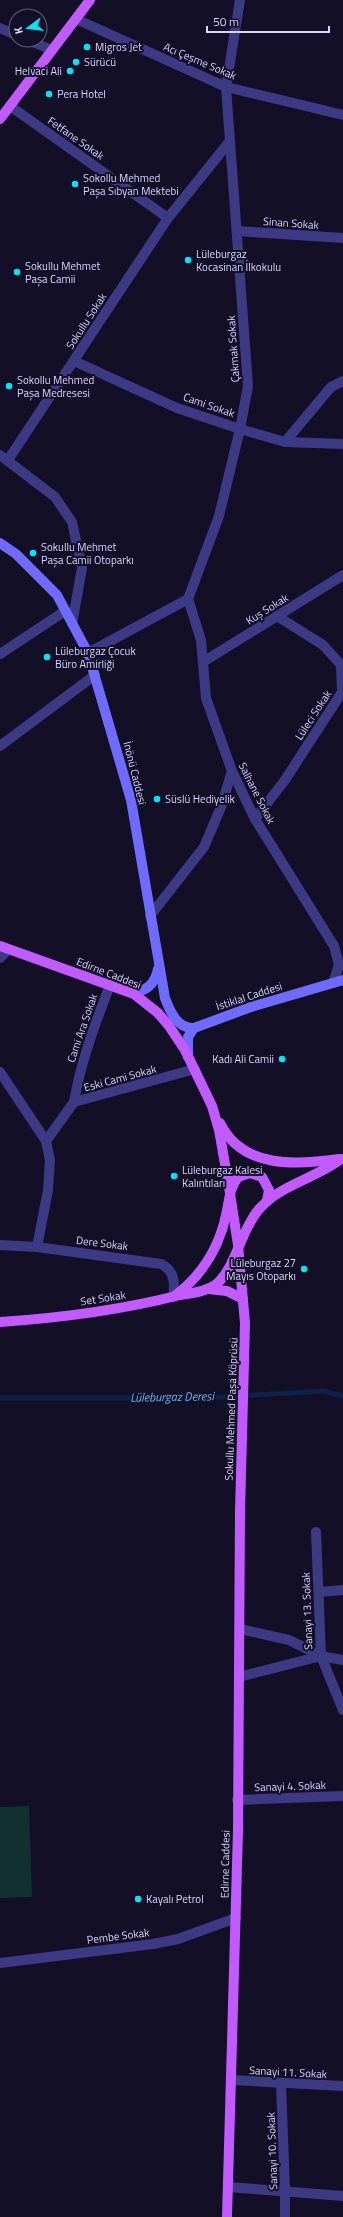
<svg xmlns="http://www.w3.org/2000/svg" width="343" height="2217" font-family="'Titillium Web',sans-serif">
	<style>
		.green { fill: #12302f }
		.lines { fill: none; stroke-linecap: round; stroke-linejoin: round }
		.stream { stroke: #0c2248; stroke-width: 5 }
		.street { stroke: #3d3a85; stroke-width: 10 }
		.secondary { stroke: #6f6bff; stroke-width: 10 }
		.primary { stroke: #c25bff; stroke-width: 10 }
		.poi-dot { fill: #00e5ff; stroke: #130f26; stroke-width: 1.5 }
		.labels { text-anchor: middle; stroke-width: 4; stroke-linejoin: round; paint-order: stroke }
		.poi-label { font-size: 11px; fill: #d9d4ff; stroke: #130f26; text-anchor: start }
		.street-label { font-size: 11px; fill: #d9d4ff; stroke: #130f26 }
		.water-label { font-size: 12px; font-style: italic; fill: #62b6ff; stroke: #130f26 }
	</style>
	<rect width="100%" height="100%" fill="#130f26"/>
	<path class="green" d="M 29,1806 L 32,1897 L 0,1898 L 0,1807 Z"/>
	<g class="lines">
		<path class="stream" d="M 0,1398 L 202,1398 L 324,1391 L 343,1396"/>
		<g class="street">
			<path d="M 76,19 L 226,87 L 343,115"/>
			<path d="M 0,28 L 16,35"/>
			<path d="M 28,40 L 52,50"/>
			<path d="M 10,106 L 168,218"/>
			<path d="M 237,231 L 343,238"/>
			<path d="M 74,361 L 177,408 L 240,429 L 285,442 L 343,444"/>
			<path d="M 285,442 L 331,387 L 343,381"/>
			<path d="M 0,455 L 55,497 L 72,522 L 82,568 L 72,624"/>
			<path d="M 8,460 L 168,218 L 230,141"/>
			<path d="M 188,599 L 201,640 L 206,698 L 232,771 L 255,819 L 334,946 L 339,965 L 333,983"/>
			<path d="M 88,653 L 188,599 L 219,516 L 240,429 L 248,386 L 226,87 L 240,0"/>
			<path d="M 0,654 L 65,611"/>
			<path d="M 203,662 L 343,575"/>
			<path d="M 0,746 L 95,675"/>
			<path d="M 255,819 L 285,780 L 342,692 L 341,665 L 323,645 L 277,616"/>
			<path d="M 150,916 L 204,847 L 221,807 L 232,771"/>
			<path d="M 0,958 L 8,950"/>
			<path d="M 0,1072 L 46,1141 L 50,1160 L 48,1190 L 37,1247"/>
			<path d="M 74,1102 C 81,1061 95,1024 110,985"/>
			<path d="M 46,1141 L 74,1102 L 195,1069"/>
			<path d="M 0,1245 L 37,1247 L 161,1264 C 175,1271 175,1283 173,1297"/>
			<path d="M 316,1532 L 321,1656 L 343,1710"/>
			<path d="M 319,1592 L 343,1590"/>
			<path d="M 240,1629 L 289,1640 L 321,1656 L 343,1660"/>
			<path d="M 239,1677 L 321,1656"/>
			<path d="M 237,1800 L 343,1796"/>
			<path d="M 0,1963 L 153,1944 L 178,1939 L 236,1918"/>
			<path d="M 232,2080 L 343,2086"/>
			<path d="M 281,2084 L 285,2191 L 285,2217"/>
			<path d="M 229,2187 L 343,2196"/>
		</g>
		<g class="secondary">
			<path d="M 0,543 L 16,554 L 57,595 L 88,653 L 131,800 L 165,998 C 170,1011 177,1029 194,1028"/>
			<path d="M 130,992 C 146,993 155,984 158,969"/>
			<path d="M 188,1057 L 188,1037 L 194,1028 L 251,1007 L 343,980"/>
		</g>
		<g class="primary">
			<path d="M 0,119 L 90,0"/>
			<path d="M 0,946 L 134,994 L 158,1013 L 169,1026 L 185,1050 L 212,1106 L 219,1130 L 229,1187 L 238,1245 L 245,1323 L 240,1511 L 238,1830 L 227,2217"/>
			<path d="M 220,1123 C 242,1169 297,1165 339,1159"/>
			<path d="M 208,1289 L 227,1291 L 243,1299"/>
			<path d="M 176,1295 C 203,1274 219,1248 226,1215 C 229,1203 229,1188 238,1177 L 250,1173 L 262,1177 L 269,1190 L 267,1201"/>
			<path d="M 0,1322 C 60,1318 121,1310 180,1295 C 191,1293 205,1292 215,1285 C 235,1271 241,1228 261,1207 C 283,1184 316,1178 341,1159"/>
		</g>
	</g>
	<g class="poi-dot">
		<circle cx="87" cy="47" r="4"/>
		<circle cx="76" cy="62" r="4"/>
		<circle cx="70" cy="71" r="4"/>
		<circle cx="49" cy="94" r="4"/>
		<circle cx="75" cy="184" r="4"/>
		<circle cx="188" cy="260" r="4"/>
		<circle cx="17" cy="272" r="4"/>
		<circle cx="9" cy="386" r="4"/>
		<circle cx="33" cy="553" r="4"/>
		<circle cx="47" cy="657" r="4"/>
		<circle cx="157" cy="799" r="4"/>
		<circle cx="282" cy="1059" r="4"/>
		<circle cx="174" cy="1176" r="4"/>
		<circle cx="304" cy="1269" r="4"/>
		<circle cx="138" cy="1899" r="4"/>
	</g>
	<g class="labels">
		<g class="poi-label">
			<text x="95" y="51">Migros Jet</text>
			<text x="84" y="66">Sürücü</text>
			<text x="62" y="75" text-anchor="end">Helvaci Ali</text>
			<text x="57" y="98">Pera Hotel</text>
			<text x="83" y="182">Sokollu Mehmed<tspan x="83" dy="13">Paşa Sıbyan Mektebi</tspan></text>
			<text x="196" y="258">Lüleburgaz<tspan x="196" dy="13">Kocasinan İlkokulu</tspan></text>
			<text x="25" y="270">Sokullu Mehmet<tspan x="25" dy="13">Paşa Camii</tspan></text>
			<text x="17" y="384">Sokollu Mehmed<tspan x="17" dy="13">Paşa Medresesi</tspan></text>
			<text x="41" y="551">Sokullu Mehmet<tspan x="41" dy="13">Paşa Camii Otoparkı</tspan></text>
			<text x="55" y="655">Lüleburgaz Çocuk<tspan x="55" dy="13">Büro Amirliği</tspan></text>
			<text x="165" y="803">Süslü Hediyelik</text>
			<text x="274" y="1063" text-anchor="end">Kadı Ali Camii</text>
			<text x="182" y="1174">Lüleburgaz Kalesi<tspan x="182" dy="13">Kalıntıları</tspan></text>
			<text x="296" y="1267" text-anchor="end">Lüleburgaz 27<tspan x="296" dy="13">Mayıs Otoparkı</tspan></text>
			<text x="146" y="1903">Kayalı Petrol</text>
		</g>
		<g class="street-label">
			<text transform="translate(200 61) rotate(23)" y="4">Acı Çeşme Sokak</text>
			<text transform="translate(76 138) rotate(35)" y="4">Fetfane Sokak</text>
			<text transform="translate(291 223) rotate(4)" y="4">Sinan Sokak</text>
			<text transform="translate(86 321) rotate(-57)" y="4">Sokullu Sokak</text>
			<text transform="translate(233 349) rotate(-94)" y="4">Çakmak Sokak</text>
			<text transform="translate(209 405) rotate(19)" y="4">Cami Sokak</text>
			<text transform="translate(267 609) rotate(-32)" y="4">Kuş Sokak</text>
			<text transform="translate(313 715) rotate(-57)" y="4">Lüleci Sokak</text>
			<text transform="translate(135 773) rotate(76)" y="4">İnönü Caddesi</text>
			<text transform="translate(257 793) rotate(63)" y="4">Salhane Sokak</text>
			<text transform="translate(109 973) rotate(21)" y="4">Edirne Caddesi</text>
			<text transform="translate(249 996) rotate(-18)" y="4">İstiklal Caddesi</text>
			<text transform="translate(82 1028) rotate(-71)" y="4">Cami Ara Sokak</text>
			<text transform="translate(120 1078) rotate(-15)" y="4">Eski Cami Sokak</text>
			<text transform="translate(102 1243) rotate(7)" y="4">Dere Sokak</text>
			<text transform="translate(103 1298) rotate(-9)" y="4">Set Sokak</text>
			<text transform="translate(231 1409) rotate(-88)" y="4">Sokullu Mehmed Paşa Köprüsü</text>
			<text transform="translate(307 1611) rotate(-92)" y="4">Sanayi 13. Sokak</text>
			<text transform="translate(290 1786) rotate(-2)" y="4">Sanayi 4. Sokak</text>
			<text transform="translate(225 1864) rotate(-89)" y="4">Edirne Caddesi</text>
			<text transform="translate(118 1936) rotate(-7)" y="4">Pembe Sokak</text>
			<text transform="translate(288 2072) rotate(3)" y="4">Sanayi 11. Sokak</text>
			<text transform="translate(272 2151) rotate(-92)" y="4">Sanayi 10. Sokak</text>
		</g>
		<g class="water-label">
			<text transform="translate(172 1397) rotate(-1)" y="4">Lüleburgaz Deresi</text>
		</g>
	</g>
	<g transform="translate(28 28) rotate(255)"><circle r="19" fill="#130f26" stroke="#625e7d"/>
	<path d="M0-3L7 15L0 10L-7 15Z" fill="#00e5ff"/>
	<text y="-6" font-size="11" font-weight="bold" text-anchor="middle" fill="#d9d4ff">K</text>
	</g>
	<path d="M207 26v6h122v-6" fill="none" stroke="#d9d4ff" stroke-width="2"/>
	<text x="213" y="26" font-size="12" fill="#d9d4ff" stroke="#130f26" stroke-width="3" paint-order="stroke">50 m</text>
</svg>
